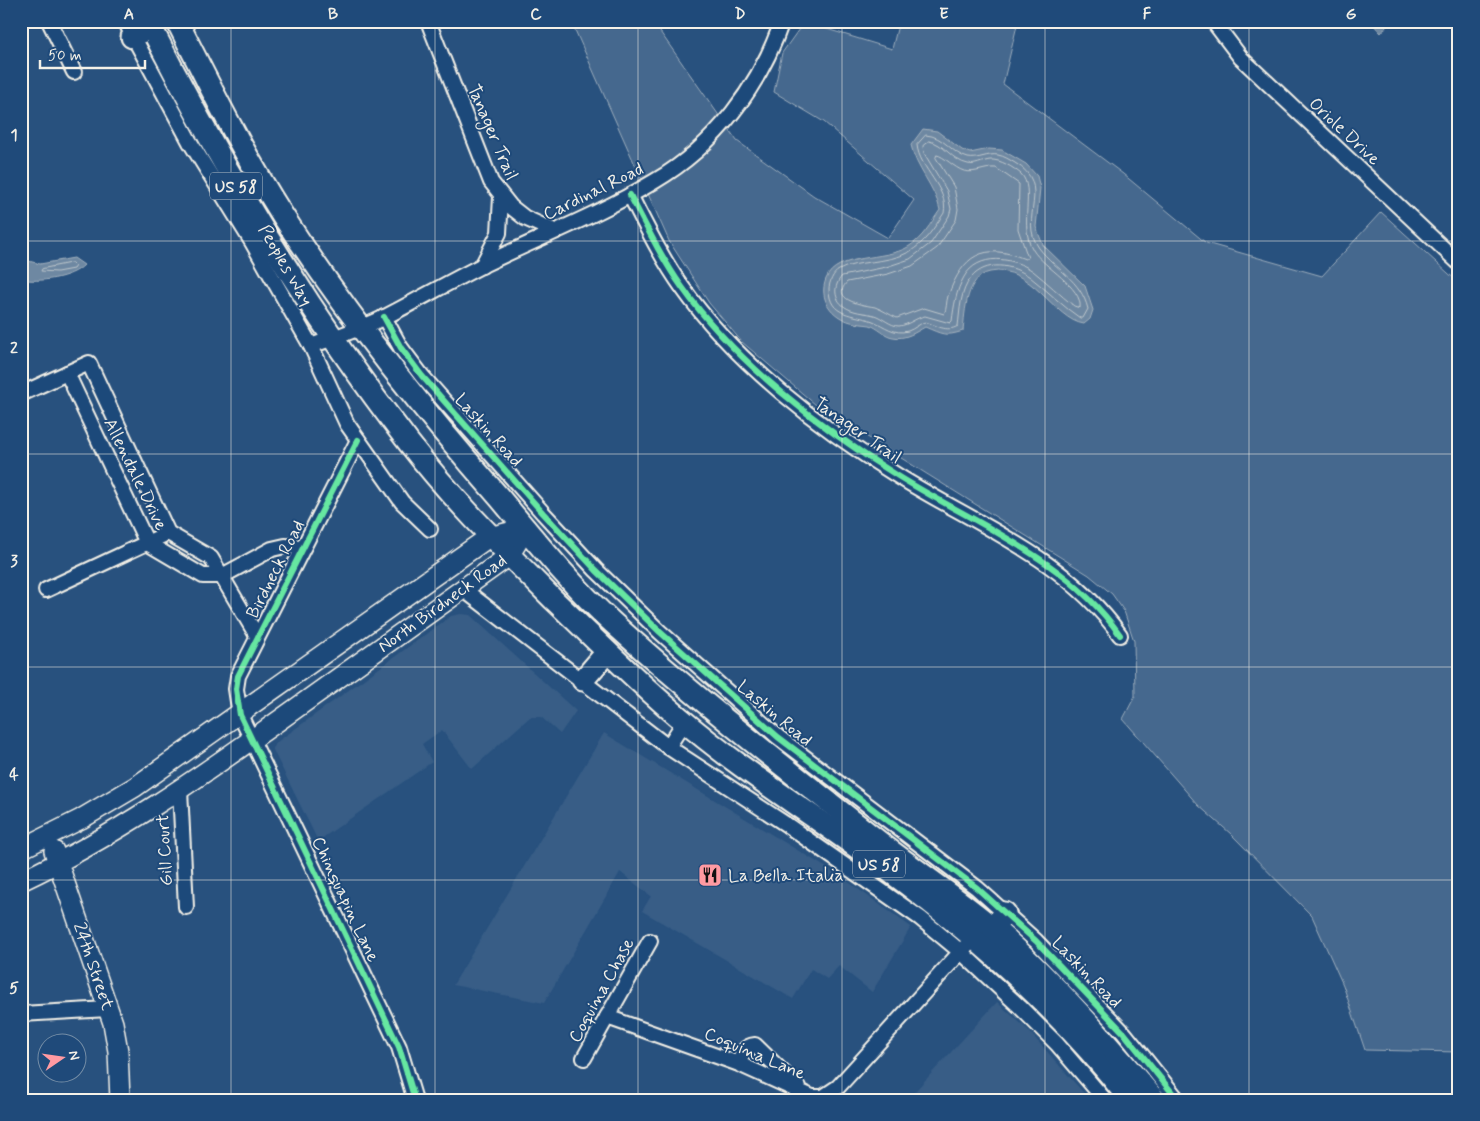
<svg xmlns="http://www.w3.org/2000/svg" width="1480" height="1121" font-family="Mynerve,sans-serif">
	<style>
		.built { fill: #375d86 }
		.green { fill: #45688e; stroke: #9cacbb }
		.water { fill: #6e88a2; stroke: #a4b2be }
		.lines { fill: none; stroke-linecap: round; stroke-linejoin: round }
		.shore { stroke: #bec7cc; stroke-width: 1 }
		.street-casing { stroke: #f4f1e8; stroke-width: 18 }
		.secondary-casing { stroke: #f4f1e8; stroke-width: 22 }
		.primary-casing { stroke: #f4f1e8; stroke-width: 25 }
		.street { stroke: #1f4a7a; stroke-width: 14 }
		.secondary { stroke: #1f4a7a; stroke-width: 19 }
		.primary { stroke: #1f4a7a; stroke-width: 21 }
		.cycleway-casing { stroke: #1f4a7a; stroke-width: 9 }
		.cycleway { stroke: #66e7a1; stroke-width: 6 }
		.grid { fill: none; stroke: #f4f1e8; stroke-width: 1; stroke-opacity: 0.55 }
		.labels { text-anchor: middle; stroke-width: 4; stroke-linejoin: round; paint-order: stroke }
		.shield { fill: #1f4a7a; stroke: #b4bfc7; stroke-width: 1 }
		.shield-label { font-size: 16px; font-weight: bold; fill: #f4f1e8 }
		.street-label { font-size: 18px; fill: #f4f1e8; stroke: #1f4a7a }
		.poi-label { font-size: 18px; fill: #f4f1e8; stroke: #1f4a7a; text-anchor: start }
		.neatline { fill: none; stroke: #f4f1e8; stroke-width: 2 }
		.grid-label { font-size: 16px; text-anchor: middle; font-weight: bold; fill: #f4f1e8 }
	</style>
	<rect width="100%" height="100%" fill="#28517e"/>
	<filter id="ink" filterUnits="userSpaceOnUse"><feTurbulence type="fractalNoise" baseFrequency=".02" numOctaves="2"/><feDisplacementMap in="SourceGraphic" scale="10" xChannelSelector="R" yChannelSelector="G"/><feConvolveMatrix kernelMatrix="1 2 1 2 8 2 1 2 1" color-interpolation-filters="sRGB"/></filter>
	<g filter="url(#ink)">
		<g class="built">
			<path d="M 461,614 L 470,615 L 576,711 L 560,734 L 541,717 L 530,717 L 472,769 L 442,730 L 422,744 L 432,762 L 318,841 L 272,748 L 277,742 L 451,616 Z"/>
			<path d="M 604,733 L 840,876 L 911,927 L 872,992 L 839,966 L 827,979 L 811,969 L 793,999 L 642,911 L 651,896 L 620,872 L 544,1003 L 453,985 Z"/>
			<path d="M 997,1002 L 1027,1029 L 1090,1100 L 907,1100 Z"/>
		</g>
		<path class="green" d="M 571,21 L 658,21 L 658,29 L 737,141 L 814,196 L 888,238 L 914,200 L 824,122 L 774,92 L 782,53 L 804,22 L 892,49 L 899,21 L 1018,21 L 1003,84 L 1123,174 L 1206,243 L 1322,276 L 1381,212 L 1459,283 L 1459,1052 L 1365,1050 L 1343,985 L 1312,916 L 1231,834 L 1198,805 L 1123,719 L 1135,696 L 1134,641 L 1124,611 L 1112,594 L 1089,575 L 816,405 L 742,342 L 709,303 L 669,241 Z"/>
		<g class="water">
			<path d="M 1370,21 L 1391,21 L 1381,33 Z"/>
			<path d="M 923,129 L 937,131 L 962,150 L 970,153 L 989,149 L 1002,150 L 1026,164 L 1037,176 L 1040,188 L 1036,227 L 1043,245 L 1085,286 L 1093,310 L 1090,319 L 1084,324 C 1054,320 1031,263 990,272 C 966,277 965,311 963,331 C 945,337 942,334 925,327 C 916,332 905,340 893,337 C 885,336 878,328 870,325 C 863,324 857,324 851,322 C 832,317 818,299 826,279 C 836,253 885,261 908,247 C 923,238 930,224 940,210 C 935,186 916,169 911,145 Z"/>
			<path d="M 74,258 L 84,265 C 72,278 38,283 21,279 L 21,259 L 40,264 Z"/>
		</g>
		<g class="lines">
			<g class="shore">
				<path d="M 926,135 C 944,136 952,154 968,158 C 978,160 988,153 998,155 C 1004,156 1010,160 1015,163 C 1054,185 1017,218 1039,248 C 1056,270 1081,280 1088,309 L 1083,318 L 1080,318 C 1062,306 1047,290 1030,277 C 1012,264 986,260 971,278 C 960,291 960,311 958,326 C 946,333 937,325 925,322 C 919,324 914,329 908,331 C 894,335 885,326 873,321 C 854,314 829,317 829,289 C 829,283 833,273 839,270 C 856,260 888,264 909,252 C 925,243 934,228 944,213 C 949,188 919,169 917,145 Z"/>
				<path d="M 929,141 C 944,143 952,161 968,164 C 975,166 982,161 990,160 C 1000,159 1014,168 1021,174 C 1036,189 1018,225 1033,250 C 1043,267 1083,287 1080,308 L 1074,306 C 1060,295 1047,282 1033,271 C 1013,257 978,252 964,277 C 956,291 954,306 952,321 L 950,323 L 925,316 C 915,318 909,325 899,326 C 890,326 882,317 874,315 C 867,313 860,313 854,311 C 836,306 830,290 842,276 L 886,267 L 910,259 L 931,243 L 949,216 L 951,209 L 947,191 L 924,153 L 923,146 Z"/>
				<path d="M 937,155 C 944,156 954,168 964,171 C 975,174 985,167 996,168 L 1019,184 L 1018,229 L 1028,258 L 1025,259 C 983,242 963,255 948,296 C 946,302 947,309 944,314 L 924,308 L 897,318 C 890,315 883,310 875,307 C 864,305 830,301 847,282 L 888,274 L 912,266 L 937,248 L 956,220 L 958,209 L 954,187 L 936,158 Z"/>
				<path d="M 72,263 L 75,266 L 73,269 L 57,272 L 41,271 L 42,269 Z"/>
			</g>
			<g class="street-casing">
				<g id="street">
					<path d="M 49,21 L 74,72"/>
					<path d="M 125,21 L 190,142 L 252,242 L 311,346 L 347,424 L 402,502 L 430,529"/>
					<path d="M 428,21 L 491,182 L 511,207 L 525,218 L 554,231"/>
					<path d="M 1213,21 L 1241,58 L 1459,263"/>
					<path d="M 630,195 C 646,226 662,259 682,287 C 735,362 820,428 898,476 C 975,524 1066,558 1120,635"/>
					<path d="M 482,266 L 499,233 L 501,197"/>
					<path d="M 384,317 L 401,348 L 422,376 L 543,513 L 596,570 L 660,632 L 778,737 L 977,888 L 1036,941 L 1124,1033 L 1178,1100"/>
					<path d="M 311,346 C 335,337 361,329 385,317 C 418,300 451,281 485,264 C 541,237 602,213 655,181 C 715,146 760,86 782,21"/>
					<path d="M 67,373 L 147,543 L 203,576 L 222,576 L 272,549 L 285,546 L 303,547"/>
					<path d="M 21,394 L 89,363 L 168,533 L 211,558 L 257,636"/>
					<path d="M 358,440 L 238,676 L 236,689 L 240,715 L 399,1047 L 415,1100"/>
					<path d="M 463,589 L 668,747 L 787,825 L 920,918 L 961,952 L 1020,1007 L 1057,1044 L 1105,1100"/>
					<path d="M 46,590 L 168,533"/>
					<path d="M 668,747 L 684,722"/>
					<path d="M 180,790 L 186,907"/>
					<path d="M 21,1014 L 108,1009"/>
					<path d="M 607,1017 L 739,1064 L 812,1097 L 823,1097 L 838,1087 L 966,946"/>
					<path d="M 584,1058 L 650,941"/>
					<path d="M 739,1064 C 742,1055 743,1046 755,1045 L 798,1087"/>
				</g>
			</g>
			<g class="secondary-casing">
				<g id="secondary">
					<path d="M 21,849 L 81,819 L 135,787 L 489,537 L 526,528"/>
					<path d="M 54,851 L 113,1023 L 118,1051 L 120,1100"/>
					<path d="M 21,881 C 114,837 198,778 281,719 C 357,665 433,610 509,556 L 526,528"/>
				</g>
			</g>
			<g class="primary-casing">
				<g id="primary">
					<path d="M 148,21 C 222,169 308,312 409,443 C 453,500 504,550 555,601 C 596,640 636,681 679,717 C 736,766 798,805 859,849 C 959,920 1054,1001 1130,1100"/>
					<path d="M 177,21 C 210,87 243,153 283,216 C 347,315 421,408 499,497 C 535,540 571,585 613,623 C 700,702 794,775 887,848 C 924,876 963,902 999,933 C 1056,984 1106,1042 1155,1100"/>
					<path d="M 132,37 L 150,27"/>
					<path d="M 583,680 L 607,652"/>
					<path d="M 993,928 L 1005,913"/>
				</g>
			</g>
			<use href="#street" class="street"/>
			<use href="#secondary" class="secondary"/>
			<use href="#primary" class="primary"/>
			<g class="cycleway-casing">
				<g id="cycleway">
					<path d="M 630,195 C 646,226 662,259 682,287 C 735,362 820,428 898,476 C 975,524 1066,558 1120,635"/>
					<path d="M 384,317 L 401,348 L 422,376 L 543,513 L 596,570 L 660,632 L 778,737 L 977,888 L 1036,941 L 1124,1033 L 1178,1100"/>
					<path d="M 358,440 L 238,676 L 236,689 L 240,715 L 399,1047 L 415,1100"/>
				</g>
			</g>
			<use href="#cycleway" class="cycleway"/>
		</g>
	</g>
	<path class="grid" d="M 231,21 L 231,1100M 435,21 L 435,1100M 638,21 L 638,1100M 842,21 L 842,1100M 1045,21 L 1045,1100M 1249,21 L 1249,1100M 21,241 L 1459,241M 21,454 L 1459,454M 21,667 L 1459,667M 21,880 L 1459,880"/>
	<defs>
		<g id="restaurant-square" transform="scale(1.25)"><rect x="-9" y="-9" width="18" height="18" rx="4" fill="#ff9aa2" stroke="#1f4a7a"/><path d="M-5-6h1v4h1v-4h1v4h1v-4h1v5L-1.5 .5V6h-2V.5L-5-1ZM5-6V6H3V1.5H1.5Q1.5-4 5-6Z" fill="#111"/></g>
	</defs>
	<g fill-rule="evenodd">
		<use href="#restaurant-square" x="710" y="875"/>
	</g>
	<g class="labels">
		<g class="shield">
			<rect x="210" y="172.5" width="52" height="27" rx="4"/>
			<rect x="853" y="850.5" width="52" height="27" rx="4"/>
		</g>
		<g class="shield-label">
			<text x="236" y="192">US 58</text>
			<text x="879" y="870">US 58</text>
		</g>
		<g class="street-label">
			<text transform="translate(1345 131) rotate(43)" y="6">Oriole Drive</text>
			<text transform="translate(493 132) rotate(67)" y="6">Tanager Trail</text>
			<text transform="translate(593 191) rotate(-26)" y="6">Cardinal Road</text>
			<text transform="translate(286 265) rotate(60)" y="6">Peoples Way</text>
			<text transform="translate(489 430) rotate(48)" y="6">Laskin Road</text>
			<text transform="translate(858 430) rotate(35)" y="6">Tanager Trail</text>
			<text transform="translate(136 474) rotate(64)" y="6">Allendale Drive</text>
			<text transform="translate(275 569) rotate(-63)" y="6">Birdneck Road</text>
			<text transform="translate(442 603) rotate(-36)" y="6">North Birdneck Road</text>
			<text transform="translate(775 713) rotate(40)" y="6">Laskin Road</text>
			<text transform="translate(164 850) rotate(-93)" y="6">Gill Court</text>
			<text transform="translate(346 899) rotate(65)" y="6">Chinquapin Lane</text>
			<text transform="translate(94 966) rotate(71)" y="6">24th Street</text>
			<text transform="translate(1087 972) rotate(46)" y="6">Laskin Road</text>
			<text transform="translate(601 990) rotate(-61)" y="6">Coquina Chase</text>
			<text transform="translate(755 1053) rotate(23)" y="6">Coquina Lane</text>
		</g>
		<g class="poi-label">
			<text x="728" y="881">La Bella Italia</text>
		</g>
	</g>
	<rect width="1480" height="1121" fill="none" stroke="#1f4a7a" stroke-width="55"/>
	<g transform="translate(62 1058) rotate(77)"><circle r="24" fill="#1f4a7a" stroke="#748da6"/>
	<path d="M0-4L9 19L0 12L-9 19Z" fill="#ff9aa2"/>
	<text y="-8" font-size="14" font-weight="bold" text-anchor="middle" fill="#f4f1e8">N</text>
	</g>
	<path d="M40 60v8h105v-8" fill="none" stroke="#f4f1e8" stroke-width="2.5"/>
	<text x="48" y="60" font-size="15" fill="#f4f1e8" stroke="#1f4a7a" stroke-width="4" paint-order="stroke">50 m</text>
	<rect x="28" y="28" width="1424" height="1066" class="neatline"/>
	<g class="grid-label">
		<text x="129" y="19">A</text>
		<text x="333" y="19">B</text>
		<text x="536" y="19">C</text>
		<text x="740" y="19">D</text>
		<text x="944" y="19">E</text>
		<text x="1147" y="19">F</text>
		<text x="1351" y="19">G</text>
		<text x="14" y="140">1</text>
		<text x="14" y="353">2</text>
		<text x="14" y="566">3</text>
		<text x="14" y="779">4</text>
		<text x="14" y="993">5</text>
	</g>
</svg>
